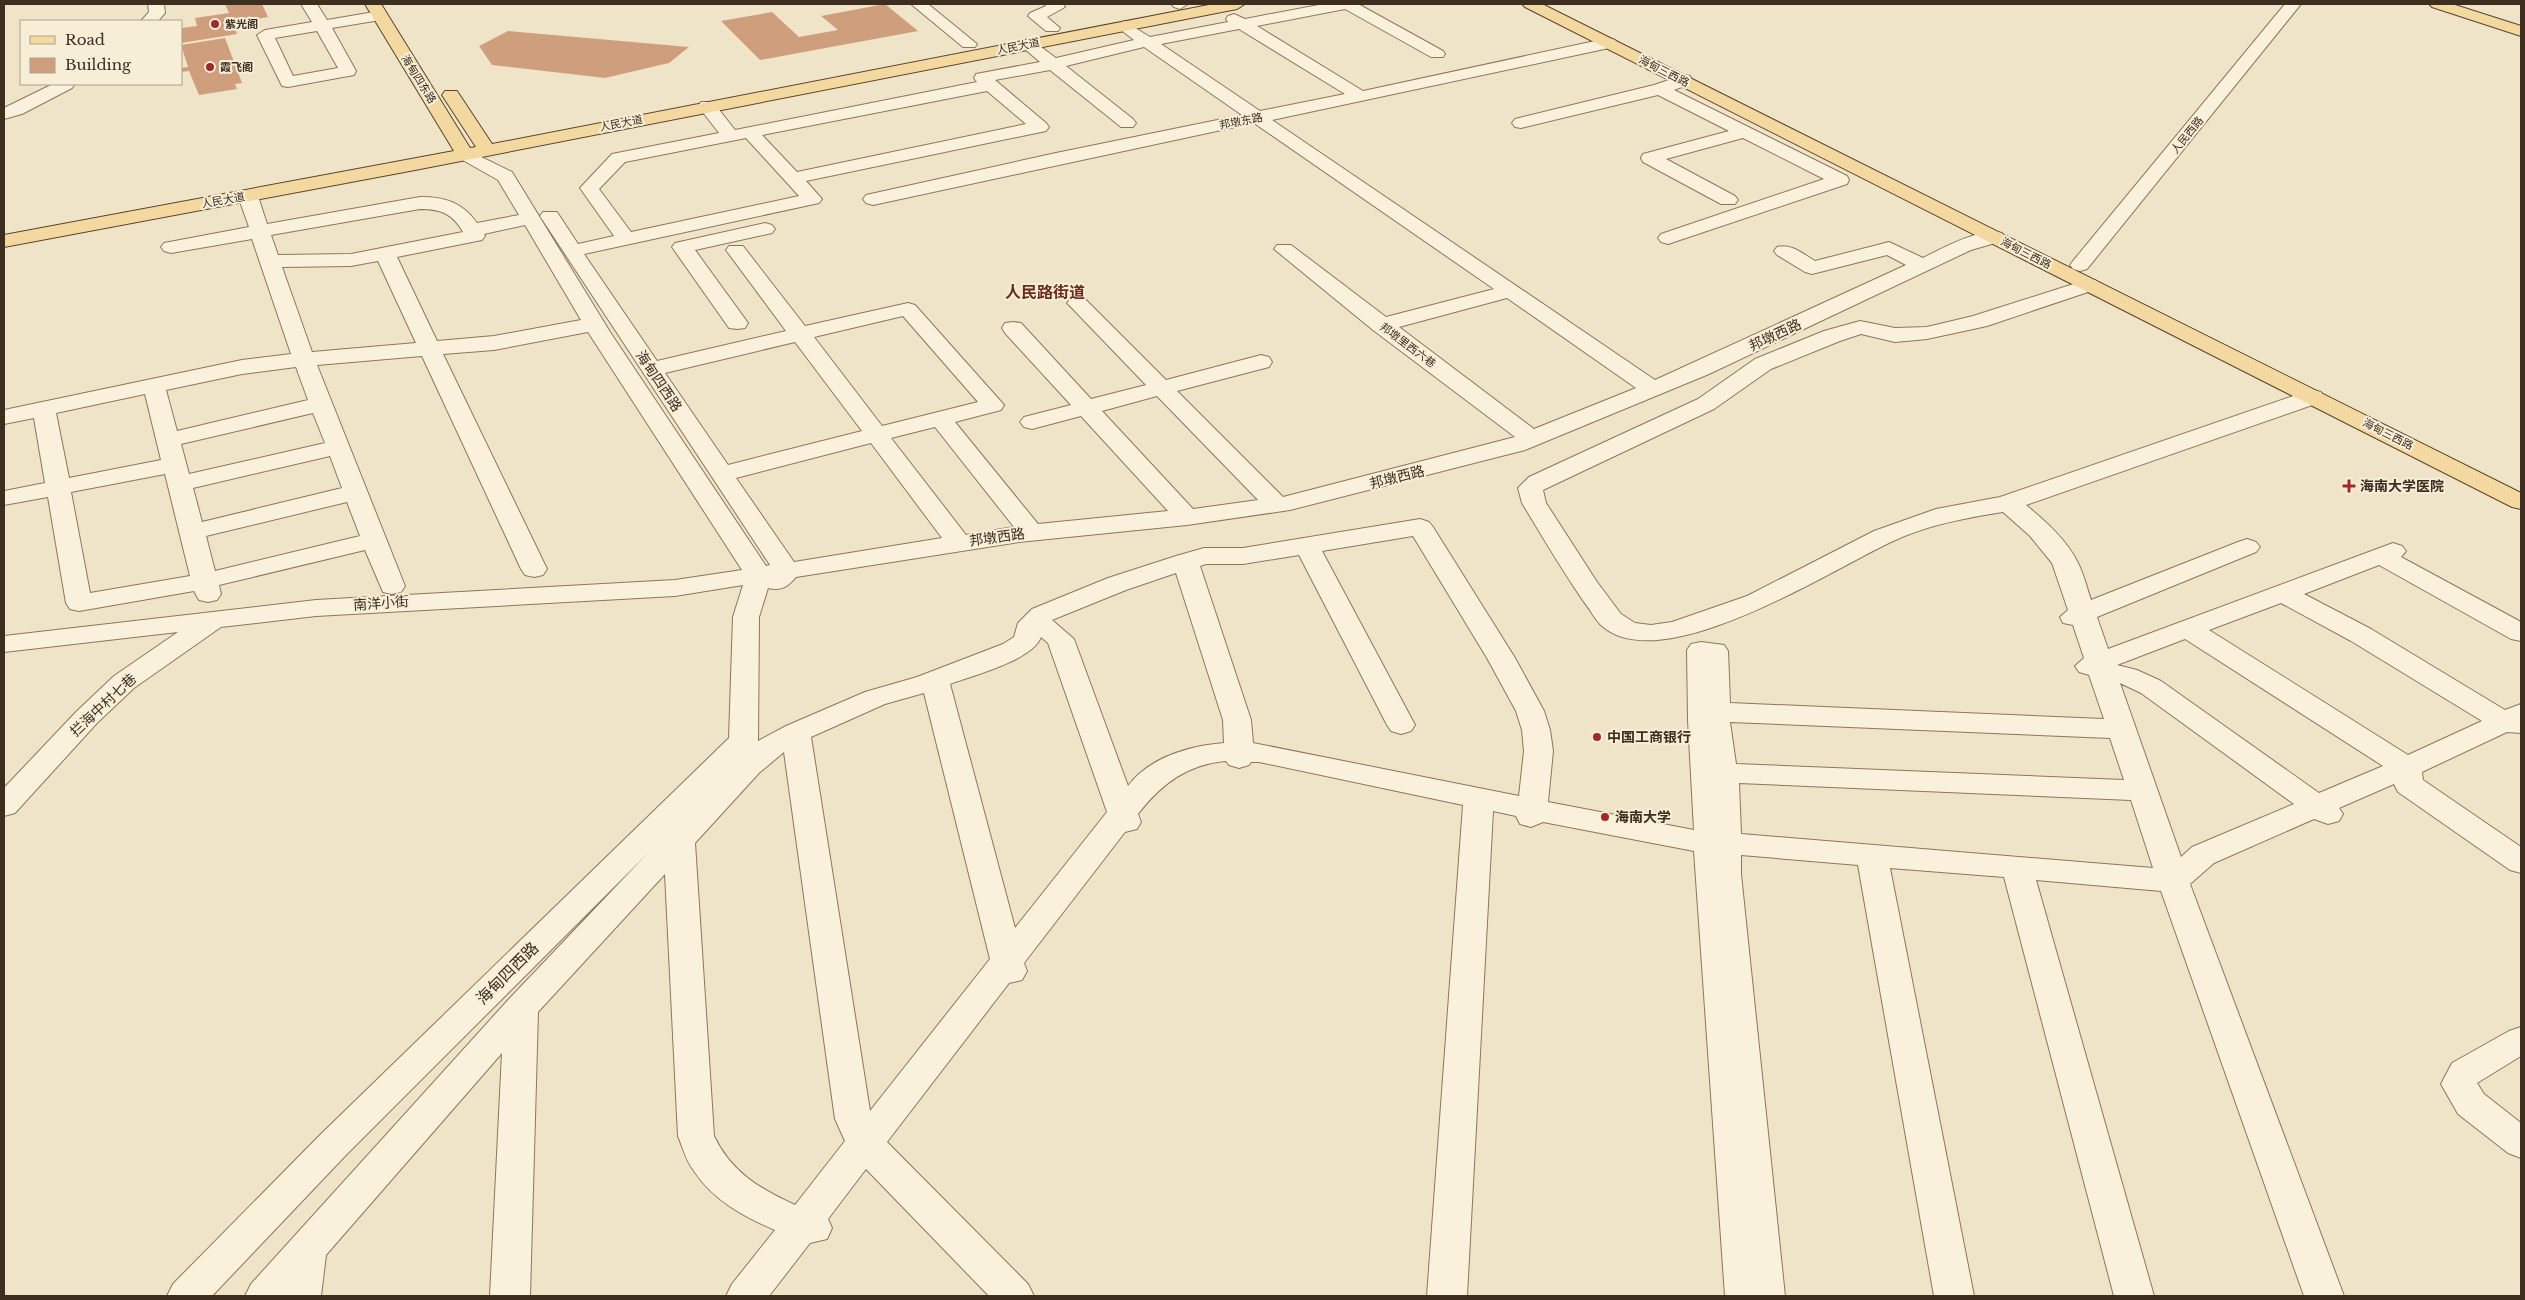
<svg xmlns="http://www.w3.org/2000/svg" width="2525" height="1300" font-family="'Libre Baskerville','Noto Sans SC',serif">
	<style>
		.building { fill: #cf9f7d }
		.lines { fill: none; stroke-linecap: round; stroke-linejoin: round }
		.minor-casing { stroke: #8d765c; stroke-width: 2 }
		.major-casing { stroke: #5b4430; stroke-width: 2 }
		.minor { fill: #faf1dc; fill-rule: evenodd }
		.major { fill: #f3d9a0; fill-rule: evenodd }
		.poi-dot { fill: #9e2a2b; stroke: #f7eed8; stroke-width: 2 }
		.labels { text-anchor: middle; stroke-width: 4; stroke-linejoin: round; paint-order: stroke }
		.far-poi-label { font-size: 11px; font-weight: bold; fill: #3d2e20; stroke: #f7eed8; text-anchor: start }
		.far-street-label { font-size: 11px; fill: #3d2e20; stroke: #f7eed8 }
		.street-label { font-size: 14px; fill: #3d2e20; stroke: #f7eed8 }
		.poi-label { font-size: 14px; font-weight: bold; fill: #3d2e20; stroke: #f7eed8; text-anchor: start }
		.far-district-label { font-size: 16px; font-weight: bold; fill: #6b2e1e; stroke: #f7eed8 }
		.near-street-label { font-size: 16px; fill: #3d2e20; stroke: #f7eed8 }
	</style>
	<rect width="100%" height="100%" fill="#f0e4c8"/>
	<g class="building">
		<path d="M 225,4 L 262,4 L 268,17 L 233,23 L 237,34 L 181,43 L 181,28 L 197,26 L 195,18 L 229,13 Z"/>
		<path d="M 885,4 L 918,31 L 760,60 L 721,21 L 772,12 L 799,37 L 838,30 L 821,16 Z"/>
		<path d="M 508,31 L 689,47 L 669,63 L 605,78 L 492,65 L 479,46 Z"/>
		<path d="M 225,38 L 242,83 L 235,84 L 237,89 L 199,95 L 189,71 L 181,72 L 181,68 L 188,67 L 181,45 Z"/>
	</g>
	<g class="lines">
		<g class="minor-casing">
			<g id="minor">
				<path d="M 148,4 L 164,4 L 165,13 L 158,21 L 141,21 L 149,12 Z"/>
				<path d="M 301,4 L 317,4 L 327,20 L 380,11 L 386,13 L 388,16 L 386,19 L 332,28 L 356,71 L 354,75 L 288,87 L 282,86 L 257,35 L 265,30 L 312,22 ZM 317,31 L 338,68 L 293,76 L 275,38 Z"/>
				<path d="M 911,4 L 928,4 L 977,44 L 975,47 L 963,47 Z"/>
				<path d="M 1044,4 L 1063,4 L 1065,7 L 1047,17 L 1060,28 L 1058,31 L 1046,31 L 1028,16 L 1030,13 L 1046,6 Z"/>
				<path d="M 1171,4 L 1188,4 L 1180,9 L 1174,7 Z"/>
				<path d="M 1324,4 L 1358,4 L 1443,51 L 1445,54 L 1443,57 L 1431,57 L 1345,9 L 1257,26 L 1363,91 L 1609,38 L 1615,40 L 1617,43 L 1615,46 L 1609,48 L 1272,120 L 1655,380 L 1906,265 L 1887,255 L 1812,274 L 1805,272 L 1777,255 L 1774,251 L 1777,247 C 1791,243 1803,254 1815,261 L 1889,242 L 1923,258 C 1942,248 1981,227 2002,233 L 2005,237 L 2002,241 L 1971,250 L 1709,374 L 1525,450 L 1290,510 L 1187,525 L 1019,542 L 796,577 C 787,587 782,591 768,588 L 759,617 L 758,741 L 786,726 L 865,692 L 917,677 L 1003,644 L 1014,637 L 1018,623 L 1032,609 L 1108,578 L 1176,556 L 1204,548 L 1243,548 L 1420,519 L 1429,522 L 1433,527 L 1515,658 L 1544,711 L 1550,730 L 1553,751 L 1548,802 L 1694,830 L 1688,720 L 1687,650 L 1691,644 L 1701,642 L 1724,645 L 1728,651 L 1730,703 L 2104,719 L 2089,675 L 2079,672 L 2075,666 L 2084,658 L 2073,625 L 2063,623 L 2060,617 L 2068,610 L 2052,563 L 2030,536 L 2003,512 C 1965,518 1927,525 1891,542 C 1831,570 1662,679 1602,626 C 1595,620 1590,609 1584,602 C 1562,570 1542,536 1522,503 L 1518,488 L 1529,477 L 1698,399 L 1755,359 L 1824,331 L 1860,321 L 1895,328 L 1927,327 L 1973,316 L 2083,281 L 2090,279 L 2097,281 L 2100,285 L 2097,289 L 1987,326 L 1927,339 L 1895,342 L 1861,334 L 1840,341 L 1771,369 L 1714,409 L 1543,490 L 1546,503 L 1597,582 L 1621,614 L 1635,623 L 1651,625 L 1672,622 L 1747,596 L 1874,531 L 1936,509 L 2000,497 L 2305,392 L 2313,390 L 2321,392 L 2324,397 L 2321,402 L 2026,505 C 2045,521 2067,540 2078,563 C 2084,575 2087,588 2091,600 L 2238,542 L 2247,539 L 2256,542 L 2260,547 L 2256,552 L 2097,617 L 2108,649 L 2393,543 L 2402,546 L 2406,551 L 2401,557 L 2521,622 L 2521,641 L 2511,639 L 2379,565 L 2304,594 L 2371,629 L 2505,710 L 2521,704 L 2521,733 L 2507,732 L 2422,772 L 2423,780 L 2521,847 L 2521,873 L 2510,870 L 2398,792 L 2394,784 L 2339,808 L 2343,814 L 2339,821 L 2328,824 L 2314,819 L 2214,863 L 2190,884 L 2344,1296 L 2304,1296 L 2161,891 L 2036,880 L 2154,1296 L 2114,1296 L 2004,877 L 1890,868 L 1974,1296 L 1934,1296 L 1858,865 L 1741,855 L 1741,874 L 1785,1296 L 1725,1296 L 1694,851 L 1543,822 L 1531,827 L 1520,824 L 1516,816 L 1493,811 L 1467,1296 L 1427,1296 L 1463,805 L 1259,762 L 1251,762 L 1249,765 L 1239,768 L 1229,765 L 1226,761 C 1188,764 1161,784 1138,814 L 1141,822 L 1137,829 L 1125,832 L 1024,963 L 1027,971 L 1022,980 L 1009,983 L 887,1142 L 1028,1284 L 1034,1296 L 989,1296 L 866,1169 L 828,1219 L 832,1228 L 827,1239 L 810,1243 L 769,1296 L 726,1296 L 732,1284 L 775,1230 C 744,1217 713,1200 694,1171 C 686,1161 683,1148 678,1136 L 665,874 L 538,1012 L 530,1296 L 490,1296 L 502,1053 L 326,1255 L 321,1296 L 245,1296 L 251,1284 L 509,999 L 647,854 L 346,1155 L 212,1296 L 167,1296 L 173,1284 L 320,1135 L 729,738 L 733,617 L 743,585 L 675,596 L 316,616 L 221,627 L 134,688 L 97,723 L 15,813 L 4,816 L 4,788 L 77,711 L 114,676 L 178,632 L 4,652 L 4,636 L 316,600 L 675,580 L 742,570 L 588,332 L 494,350 L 443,354 L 547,569 L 543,575 L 534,577 L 525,575 L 521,569 L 422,356 L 317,365 L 405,586 L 401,592 L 392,594 L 383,592 L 365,550 L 219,585 L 221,594 L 217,600 L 208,602 L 199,600 L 194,591 L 79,611 L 70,609 L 66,603 L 48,497 L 4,505 L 4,491 L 45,483 L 34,418 L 4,424 L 4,410 L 242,360 L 291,354 L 252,239 L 171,253 L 164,251 L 161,247 L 164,243 L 249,227 L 238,196 L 241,192 L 255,192 L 258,196 L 267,224 L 420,197 C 445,197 462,202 477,223 L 519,215 L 498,180 L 459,158 L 456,154 L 459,150 L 465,149 L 512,172 L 610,332 L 766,566 L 770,565 L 540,216 L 543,212 L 557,212 L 578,244 L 614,236 L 580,188 L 612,154 L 719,133 L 698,106 L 701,102 L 713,102 L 735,130 L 977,82 L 974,78 L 976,74 L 1040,62 L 1019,44 L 1027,39 L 1033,41 L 1056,58 L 1134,40 L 1116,26 L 1124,21 L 1150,37 L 1228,22 L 1226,19 L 1228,16 L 1234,14 L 1245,19 ZM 1239,29 L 1345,94 L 1260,111 L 1161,44 ZM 1144,47 L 1242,115 L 1056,153 L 866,195 L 863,199 L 866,203 L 873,205 L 1254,123 L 1494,289 L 1386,317 L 1291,245 L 1277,245 L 1274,249 L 1373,330 L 1515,437 L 1283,497 L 1177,391 L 1269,367 L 1272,362 L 1269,357 L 1261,355 L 1166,380 L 1085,299 L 1078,297 L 1071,299 L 1067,303 L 1071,307 L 1146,385 L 1091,399 L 1021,323 L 1013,322 L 1005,323 L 1002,328 L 1005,333 L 1071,405 L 1024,417 L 1020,422 L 1024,427 L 1032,429 L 1081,416 L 1168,511 L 1038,524 L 955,422 L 1001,410 L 1004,405 L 915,305 L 908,303 L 805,326 L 743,246 L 729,246 L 726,250 L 786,331 L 657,361 L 584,254 L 819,203 L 822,199 L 806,181 L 1046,131 L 1049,127 L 1046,123 L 995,80 L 1050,70 L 1121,127 L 1133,127 L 1136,123 L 1133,119 L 1066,66 ZM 987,91 L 1026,124 L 797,172 L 762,135 ZM 746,138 L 799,196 L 631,232 L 599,189 L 625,162 ZM 420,209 C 441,209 453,214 463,232 L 351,254 L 278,255 L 271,235 ZM 525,225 L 581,320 L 494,336 L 437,341 L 397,257 L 482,240 L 485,236 L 484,234 ZM 378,261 L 416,343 L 312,352 L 282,267 L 351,266 ZM 1507,298 L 1636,388 L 1534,429 L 1399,327 ZM 903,316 L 978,402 L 882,426 L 814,337 ZM 795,342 L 862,431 L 728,465 L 665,373 ZM 296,367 L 308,400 L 177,431 L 166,390 L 242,374 ZM 145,394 L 161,460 L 69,478 L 56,413 ZM 1157,396 L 1258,500 L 1193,509 L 1102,411 ZM 313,413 L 325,443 L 189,474 L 181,444 ZM 935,427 L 1014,527 L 966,535 L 891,438 ZM 871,443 L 942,538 L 794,562 L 736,478 ZM 330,456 L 342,488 L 202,522 L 193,488 ZM 165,474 L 190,576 L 90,593 L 71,492 ZM 347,502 L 360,536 L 215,571 L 206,536 ZM 1413,536 L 1487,658 L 1516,711 L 1522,730 L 1524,751 L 1519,796 L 1253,743 L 1251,720 L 1200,566 L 1206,564 L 1243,564 L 1299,555 L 1387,725 L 1391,731 L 1401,734 L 1411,731 L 1415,725 L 1322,551 ZM 1176,573 L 1223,720 L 1224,743 C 1189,746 1150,757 1128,786 L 1074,639 L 1052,620 L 1126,590 ZM 2281,603 L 2351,641 L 2482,721 L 2408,755 L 2209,630 ZM 1041,637 L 1048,643 L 1107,812 L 1015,928 L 950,684 C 972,676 1033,660 1041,637 ZM 2185,639 L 2383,766 L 2319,793 L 2161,681 L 2137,670 L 2117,665 ZM 2120,683 L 2141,693 L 2294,804 L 2192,847 L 2181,857 ZM 924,693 L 990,959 L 870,1111 L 811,737 L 885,704 ZM 1730,722 L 2110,738 L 2124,780 L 1736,764 ZM 784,752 L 835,1119 L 845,1141 L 795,1205 C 760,1189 731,1172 714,1136 L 695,843 L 759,773 ZM 1739,783 L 2131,800 L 2153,868 L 1741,834 Z"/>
				<path d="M 2285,4 L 2301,4 L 2087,269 L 2080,271 L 2073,269 L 2070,265 L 2073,261 Z"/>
				<path d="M 1684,75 L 1690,76 L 1692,80 L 1690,84 L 1674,90 L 1847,176 L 1849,180 L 1847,184 L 1668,244 L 1661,242 L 1658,238 L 1661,234 L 1824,179 L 1743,138 L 1666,159 L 1735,196 L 1738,200 L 1735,204 L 1721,204 L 1643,162 L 1641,158 L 1643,154 L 1729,131 L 1658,95 L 1521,128 L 1515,127 L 1512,123 L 1515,119 L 1654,85 Z"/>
				<path d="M 53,84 L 75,84 L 72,88 L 22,114 L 4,119 L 4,108 Z"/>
				<path d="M 765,223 L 772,225 L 775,229 L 772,233 L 695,250 L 748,323 L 745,328 L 737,329 L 729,328 L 672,247 L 675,243 Z"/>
				<path d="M 2521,1027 L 2521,1056 L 2477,1083 L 2484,1094 L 2521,1123 L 2521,1158 L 2508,1153 L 2458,1114 L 2441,1084 L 2452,1063 L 2509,1031 Z"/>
			</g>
		</g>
		<g class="major-casing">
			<g id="major">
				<path d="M 365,4 L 381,4 L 470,148 L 476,147 L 442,95 L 445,91 L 457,91 L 492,144 L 1214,4 L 1245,4 L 1237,9 L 415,170 L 4,247 L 4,235 L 454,151 Z"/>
				<path d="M 1522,4 L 1542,4 L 2521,493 L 2521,509 L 2512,507 L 1525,7 Z"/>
				<path d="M 2429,4 L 2452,4 L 2521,26 L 2521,36 L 2432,7 Z"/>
			</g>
		</g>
		<use href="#minor" class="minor"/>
		<use href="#major" class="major"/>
	</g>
	<g class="poi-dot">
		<circle cx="215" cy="24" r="5"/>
		<circle cx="210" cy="67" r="5"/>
		<path d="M2346.5 478.5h5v5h5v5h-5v5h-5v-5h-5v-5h5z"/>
		<circle cx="1597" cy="737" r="5"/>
		<circle cx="1605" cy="817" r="5"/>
	</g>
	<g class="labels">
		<g class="far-poi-label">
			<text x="225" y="28">紫光阁</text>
			<text x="220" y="71">霞飞阁</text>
		</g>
		<g class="far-street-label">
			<text transform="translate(1018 46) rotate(-11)" y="4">人民大道</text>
			<text transform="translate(1664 71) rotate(27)" y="4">海甸三西路</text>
			<text transform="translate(419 79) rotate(58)" y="4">海甸四东路</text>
			<text transform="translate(1241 121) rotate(-11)" y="4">邦墩东路</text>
			<text transform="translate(621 123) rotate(-11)" y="4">人民大道</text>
			<text transform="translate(2187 135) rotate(-51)" y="4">人民西路</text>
			<text transform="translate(223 200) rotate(-10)" y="4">人民大道</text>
			<text transform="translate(2026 253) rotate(27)" y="4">海甸三西路</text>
			<text transform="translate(1408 345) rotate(37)" y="4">邦墩里西六巷</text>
			<text transform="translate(2388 434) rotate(27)" y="4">海甸三西路</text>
		</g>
		<g class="street-label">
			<text transform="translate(1775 335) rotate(-25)" y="5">邦墩西路</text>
			<text transform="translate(659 381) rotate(56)" y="5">海甸四西路</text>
			<text transform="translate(1397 477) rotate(-14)" y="5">邦墩西路</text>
			<text transform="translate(997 537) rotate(-8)" y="5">邦墩西路</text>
			<text transform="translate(381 603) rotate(-4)" y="5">南洋小街</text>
			<text transform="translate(103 705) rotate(-43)" y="5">拦海中村七巷</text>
		</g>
		<g class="poi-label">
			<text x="2360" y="491">海南大学医院</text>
			<text x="1607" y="742">中国工商银行</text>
			<text x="1615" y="822">海南大学</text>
		</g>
		<g class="far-district-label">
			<text x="1045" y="298">人民路街道</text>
		</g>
		<g class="near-street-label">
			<text transform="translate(507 973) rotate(-45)" y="6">海甸四西路</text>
		</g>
	</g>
	<rect width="2525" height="1300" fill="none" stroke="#3d2e20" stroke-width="10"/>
	<rect x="20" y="20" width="162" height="65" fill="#f7eed8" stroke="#ada18e"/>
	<rect x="30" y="36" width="25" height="8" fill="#f3d9a0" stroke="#ada18e"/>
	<text x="65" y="45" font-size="15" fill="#3d2e20">Road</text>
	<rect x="30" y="58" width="25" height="15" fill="#cf9f7d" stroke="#ada18e"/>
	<text x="65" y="70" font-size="15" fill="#3d2e20">Building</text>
</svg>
